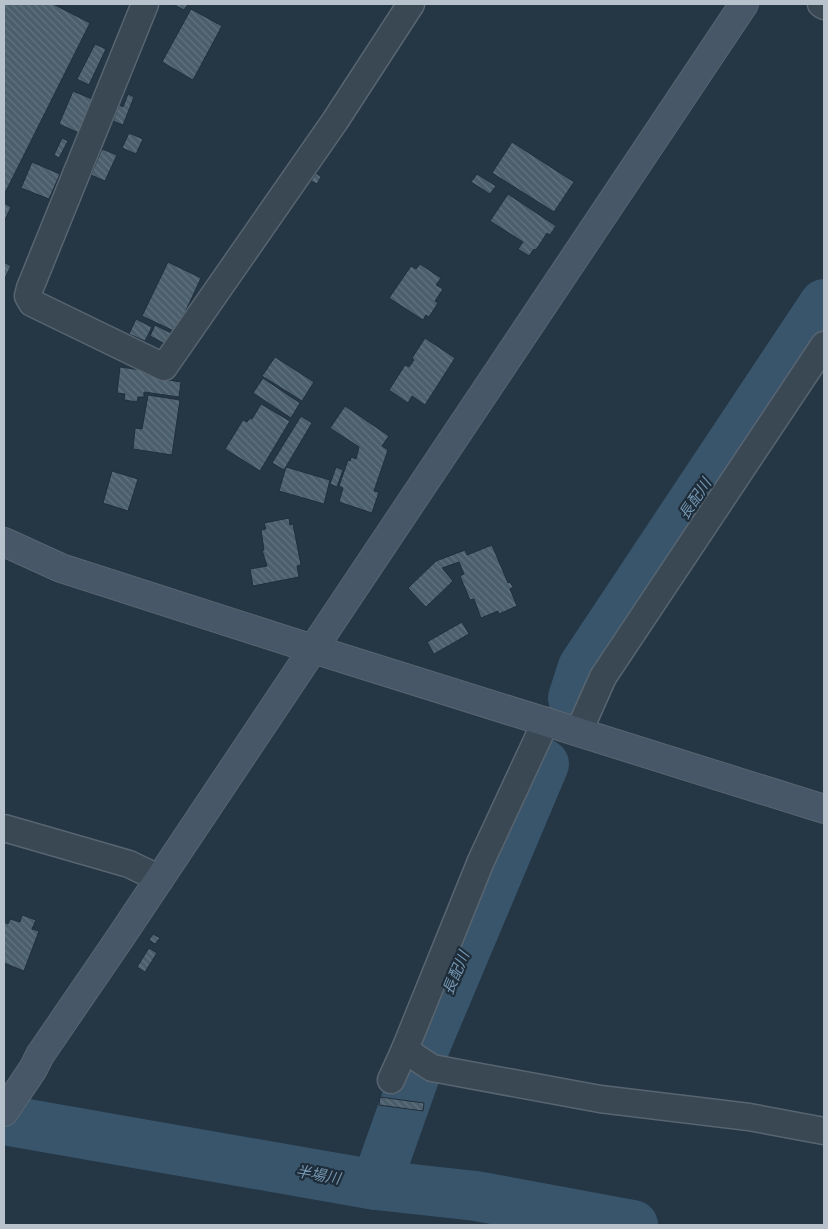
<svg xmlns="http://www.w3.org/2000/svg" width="828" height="1229" font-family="Commissioner,'Noto Sans JP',sans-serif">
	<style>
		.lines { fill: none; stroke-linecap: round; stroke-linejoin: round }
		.river { stroke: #38556c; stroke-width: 50 }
		.building { fill: url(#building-back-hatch); stroke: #202f3b }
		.street-casing { stroke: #586571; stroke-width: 29 }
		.secondary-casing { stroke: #586571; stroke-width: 30 }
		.street { stroke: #3a4853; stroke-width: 26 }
		.secondary { stroke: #475767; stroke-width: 28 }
		.labels { text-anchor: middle; stroke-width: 4.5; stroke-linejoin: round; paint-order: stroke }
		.water-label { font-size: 15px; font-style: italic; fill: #7597b2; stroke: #1e2d39 }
	</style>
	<defs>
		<pattern id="building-back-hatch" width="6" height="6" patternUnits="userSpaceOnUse" patternTransform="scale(1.25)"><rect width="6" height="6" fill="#4b5e6c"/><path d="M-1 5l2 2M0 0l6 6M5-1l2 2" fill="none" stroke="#637380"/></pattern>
	</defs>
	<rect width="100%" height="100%" fill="#253644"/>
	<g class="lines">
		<g class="river">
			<path d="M 573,698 L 583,667 L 824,304"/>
			<path d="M 4,1120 L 376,1185 L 476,1196 L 633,1225"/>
			<path d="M 376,1185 L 426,1044 L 544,764"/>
		</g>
	</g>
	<g class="building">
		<path d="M 4,4 L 53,4 L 90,23 L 4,195 Z"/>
		<path d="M 176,4 L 188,4 L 184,10 L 175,5 Z"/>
		<path d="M 191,9 L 222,26 L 193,80 L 162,62 Z"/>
		<path d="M 95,44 L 106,49 L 89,85 L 77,79 Z"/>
		<path d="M 73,91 L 92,99 L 79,133 L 59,124 Z"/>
		<path d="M 128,94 L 134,97 L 123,125 L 113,121 L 119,105 L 123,107 Z"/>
		<path d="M 129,133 L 143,139 L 136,154 L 122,148 Z"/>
		<path d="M 62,138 L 68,141 L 59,158 L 54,155 Z"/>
		<path d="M 512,142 L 574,182 L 554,212 L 492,173 Z"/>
		<path d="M 102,149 L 117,155 L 105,181 L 91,175 Z"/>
		<path d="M 32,162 L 60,174 L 49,199 L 21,188 Z"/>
		<path d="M 316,173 L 321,177 L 317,184 L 311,181 Z"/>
		<path d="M 477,174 L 496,186 L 490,194 L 471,182 Z"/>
		<path d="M 508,194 L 556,226 L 550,235 L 547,233 L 536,250 L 534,249 L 529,256 L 518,249 L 523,242 L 490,221 Z"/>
		<path d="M 4,203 L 11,207 L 4,222 Z"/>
		<path d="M 4,262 L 11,266 L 4,280 Z"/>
		<path d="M 168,262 L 201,278 L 176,332 L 142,316 Z"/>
		<path d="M 420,264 L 441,278 L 436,285 L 443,289 L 435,301 L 438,303 L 429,317 L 426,315 L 423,320 L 389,298 L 411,266 L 416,269 Z"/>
		<path d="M 136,319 L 152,327 L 145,341 L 129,334 Z"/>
		<path d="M 155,325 L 173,334 L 167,345 L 150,336 Z"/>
		<path d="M 425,338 L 455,358 L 425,405 L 412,396 L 408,403 L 389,390 L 405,365 L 409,367 L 414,360 L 412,358 Z"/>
		<path d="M 275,357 L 314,382 L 302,401 L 262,376 Z"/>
		<path d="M 120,367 L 157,372 L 156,378 L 181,382 L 179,397 L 144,392 L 144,397 L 138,397 L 137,402 L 124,400 L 125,394 L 117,393 Z"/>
		<path d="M 263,378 L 300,403 L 291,418 L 253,393 Z"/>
		<path d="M 148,395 L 180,400 L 172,455 L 133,449 L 135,428 L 142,429 Z"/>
		<path d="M 261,404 L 290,421 L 260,471 L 225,449 L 243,420 L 247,422 L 250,418 L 252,419 Z"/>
		<path d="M 345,406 L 389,436 L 382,446 L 388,450 L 374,491 L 379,492 L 372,513 L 339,502 L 343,488 L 339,486 L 348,460 L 350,461 L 351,457 L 356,459 L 359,447 L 330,428 Z"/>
		<path d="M 301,416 L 312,423 L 284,470 L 272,463 Z"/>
		<path d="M 286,467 L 330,480 L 324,504 L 279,491 Z"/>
		<path d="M 336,467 L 343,470 L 337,487 L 330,484 Z"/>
		<path d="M 112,471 L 138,479 L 128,511 L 103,503 Z"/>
		<path d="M 289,518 L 290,525 L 293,524 L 301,565 L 297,566 L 299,577 L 253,586 L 250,569 L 267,566 L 262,550 L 264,550 L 261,530 L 266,529 L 264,523 Z"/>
		<path d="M 492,545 L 508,583 L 510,582 L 513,587 L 510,589 L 517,606 L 499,614 L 498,611 L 481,618 L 474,599 L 470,600 L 460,576 L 464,574 L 459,562 L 442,568 L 453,581 L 426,607 L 408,588 L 436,561 L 465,550 L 467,555 Z"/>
		<path d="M 462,622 L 469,634 L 434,654 L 427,642 Z"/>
		<path d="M 22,915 L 36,920 L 32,929 L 39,931 L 24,971 L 4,963 L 4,922 L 8,924 L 10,919 L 20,922 Z"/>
		<path d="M 153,934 L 160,938 L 155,944 L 149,940 Z"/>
		<path d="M 149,948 L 157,953 L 145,972 L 137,967 Z"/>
		<path d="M 380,1097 L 424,1103 L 423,1111 L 379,1105 Z"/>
	</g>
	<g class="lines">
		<g class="street-casing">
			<g id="street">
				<path d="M 145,4 L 30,288 L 28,296 L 32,303 L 164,367 L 335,121 L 411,4"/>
				<path d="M 821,4 L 824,6"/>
				<path d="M 579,731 L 603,677 L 824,345"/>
				<path d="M 4,828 L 129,864 L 160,879"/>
				<path d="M 405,1049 L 411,1054 L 432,1068 L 600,1099 L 749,1117 L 824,1131"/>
				<path d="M 391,1080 L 405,1049 L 481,861 L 546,721"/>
			</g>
		</g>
		<g class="secondary-casing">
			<g id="secondary">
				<path d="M 4,542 L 61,568 L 313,649 L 824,809"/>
				<path d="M 4,1112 L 33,1069 L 40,1055 L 120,938 L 744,4"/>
			</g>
		</g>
		<use href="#street" class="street"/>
		<use href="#secondary" class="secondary"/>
	</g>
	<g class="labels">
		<g class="water-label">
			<text transform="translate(695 499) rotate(-56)" y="5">長配川</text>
			<text transform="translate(456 973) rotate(-67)" y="5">長配川</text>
			<text transform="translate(318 1175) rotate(10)" y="5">半場川</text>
		</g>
	</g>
	<rect width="828" height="1229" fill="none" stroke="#b7c2cd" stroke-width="10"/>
</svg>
